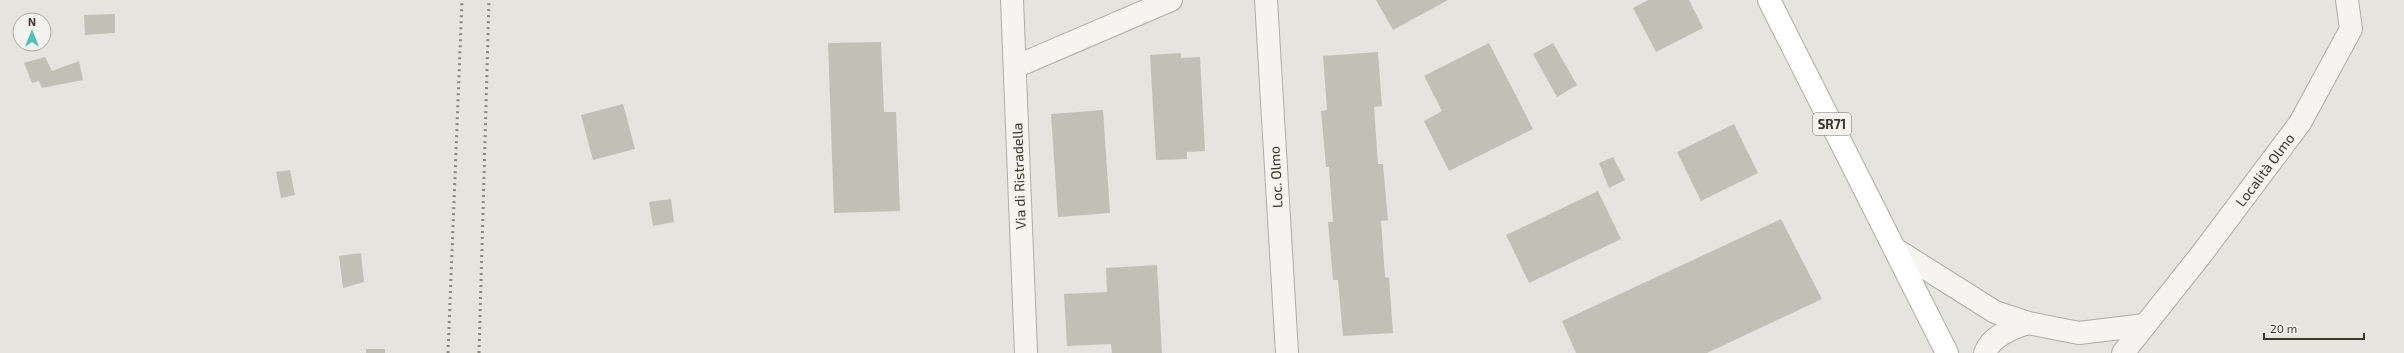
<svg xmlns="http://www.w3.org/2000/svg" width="2404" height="353" font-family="'Exo 2',sans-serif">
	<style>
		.building { fill: #c2c0b6 }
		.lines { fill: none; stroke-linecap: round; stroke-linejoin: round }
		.minor-casing { stroke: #afada5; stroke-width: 24 }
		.major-casing { stroke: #b1ac9f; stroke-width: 24 }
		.minor { stroke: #f5f4f1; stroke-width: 22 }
		.major { stroke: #fff; stroke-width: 22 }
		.rail { stroke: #8e897a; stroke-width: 3; stroke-dasharray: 2 4; stroke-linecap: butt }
		.labels { text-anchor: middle; stroke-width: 3.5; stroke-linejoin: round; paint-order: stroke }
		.shield { fill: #f4f2ee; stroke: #726f64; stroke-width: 1 }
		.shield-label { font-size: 13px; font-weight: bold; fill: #3b3729 }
		.street-label { font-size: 14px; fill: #3b3729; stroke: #f4f2ee }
	</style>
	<rect width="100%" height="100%" fill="#e6e4df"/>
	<g class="building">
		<path d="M 1376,0 L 1448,0 L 1393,30 Z"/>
		<path d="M 1648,0 L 1689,0 L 1703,28 L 1656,52 L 1633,8 Z"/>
		<path d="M 115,14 L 115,33 L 85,35 L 84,15 Z"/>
		<path d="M 881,42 L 884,112 L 896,112 L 900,211 L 834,213 L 828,43 Z"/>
		<path d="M 1489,43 L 1533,129 L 1449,171 L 1424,121 L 1442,111 L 1424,76 Z"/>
		<path d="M 1553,43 L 1577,85 L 1557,97 L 1533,54 Z"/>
		<path d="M 1378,52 L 1382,106 L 1374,107 L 1378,164 L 1383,164 L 1388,220 L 1381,221 L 1385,277 L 1389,278 L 1393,333 L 1343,336 L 1338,280 L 1333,280 L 1328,222 L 1333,222 L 1329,167 L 1326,167 L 1321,111 L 1327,110 L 1323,56 Z"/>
		<path d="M 1181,53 L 1181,58 L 1200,57 L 1205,151 L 1187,152 L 1187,159 L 1156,160 L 1150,55 Z"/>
		<path d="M 45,57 L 52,71 L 79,61 L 83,80 L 42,88 L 39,81 L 32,83 L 24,63 Z"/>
		<path d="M 623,104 L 635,149 L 593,160 L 581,115 Z"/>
		<path d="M 1103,110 L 1110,213 L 1058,217 L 1051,114 Z"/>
		<path d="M 1734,124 L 1758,173 L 1701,201 L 1677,152 Z"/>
		<path d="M 1613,157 L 1625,180 L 1609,188 L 1599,163 Z"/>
		<path d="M 290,170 L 295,195 L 281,198 L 276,172 Z"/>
		<path d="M 1598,191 L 1621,239 L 1529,283 L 1506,235 Z"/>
		<path d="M 671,199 L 674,222 L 653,226 L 649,202 Z"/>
		<path d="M 1781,219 L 1822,299 L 1707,353 L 1576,353 L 1562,321 Z"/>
		<path d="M 361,253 L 364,282 L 343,288 L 339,256 Z"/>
		<path d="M 1157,265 L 1162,353 L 1112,353 L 1111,344 L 1067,346 L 1064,294 L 1107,292 L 1106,268 Z"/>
		<rect x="366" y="349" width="19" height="4"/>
	</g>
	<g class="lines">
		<g class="minor-casing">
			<g id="minor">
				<path d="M 1012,0 L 1026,353"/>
				<path d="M 1266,0 L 1287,353"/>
				<path d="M 1015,67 L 1171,0"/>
				<path d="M 1895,249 L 1995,312 L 2028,323 L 2079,333 L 2145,325"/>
				<path d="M 1985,353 C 1991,336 2012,328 2028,323"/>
				<path d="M 2123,353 L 2200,256 L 2300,123 L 2351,29 L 2347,0"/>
			</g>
		</g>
		<g class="major-casing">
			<path id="major" d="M 1769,0 L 1947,353"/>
		</g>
		<use href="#minor" class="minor"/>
		<use href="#major" class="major"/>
		<g class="rail">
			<path d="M 448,353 L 462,0"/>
			<path d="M 479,353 L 489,0"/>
		</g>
	</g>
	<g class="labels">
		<rect class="shield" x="1813" y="113" width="38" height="22" rx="3"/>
		<g class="shield-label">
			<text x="1832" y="129">SR71</text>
		</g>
		<g class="street-label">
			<text transform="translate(2265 170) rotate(-53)" y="5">Località Olmo</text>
			<text transform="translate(1019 176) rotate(-92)" y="5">Via di Ristradella</text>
			<text transform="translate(1276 177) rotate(-93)" y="5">Loc. Olmo</text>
		</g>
	</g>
	<g transform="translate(32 32)"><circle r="19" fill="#f4f2ee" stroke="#aaa79f"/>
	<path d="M0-3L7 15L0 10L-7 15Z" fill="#50bfbe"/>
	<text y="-6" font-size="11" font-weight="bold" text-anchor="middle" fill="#3b3729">N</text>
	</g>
	<path d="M2264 333v6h100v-6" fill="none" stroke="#3b3729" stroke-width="2"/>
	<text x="2270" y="333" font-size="12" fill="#3b3729" stroke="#f4f2ee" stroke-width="3" paint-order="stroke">20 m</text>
</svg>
